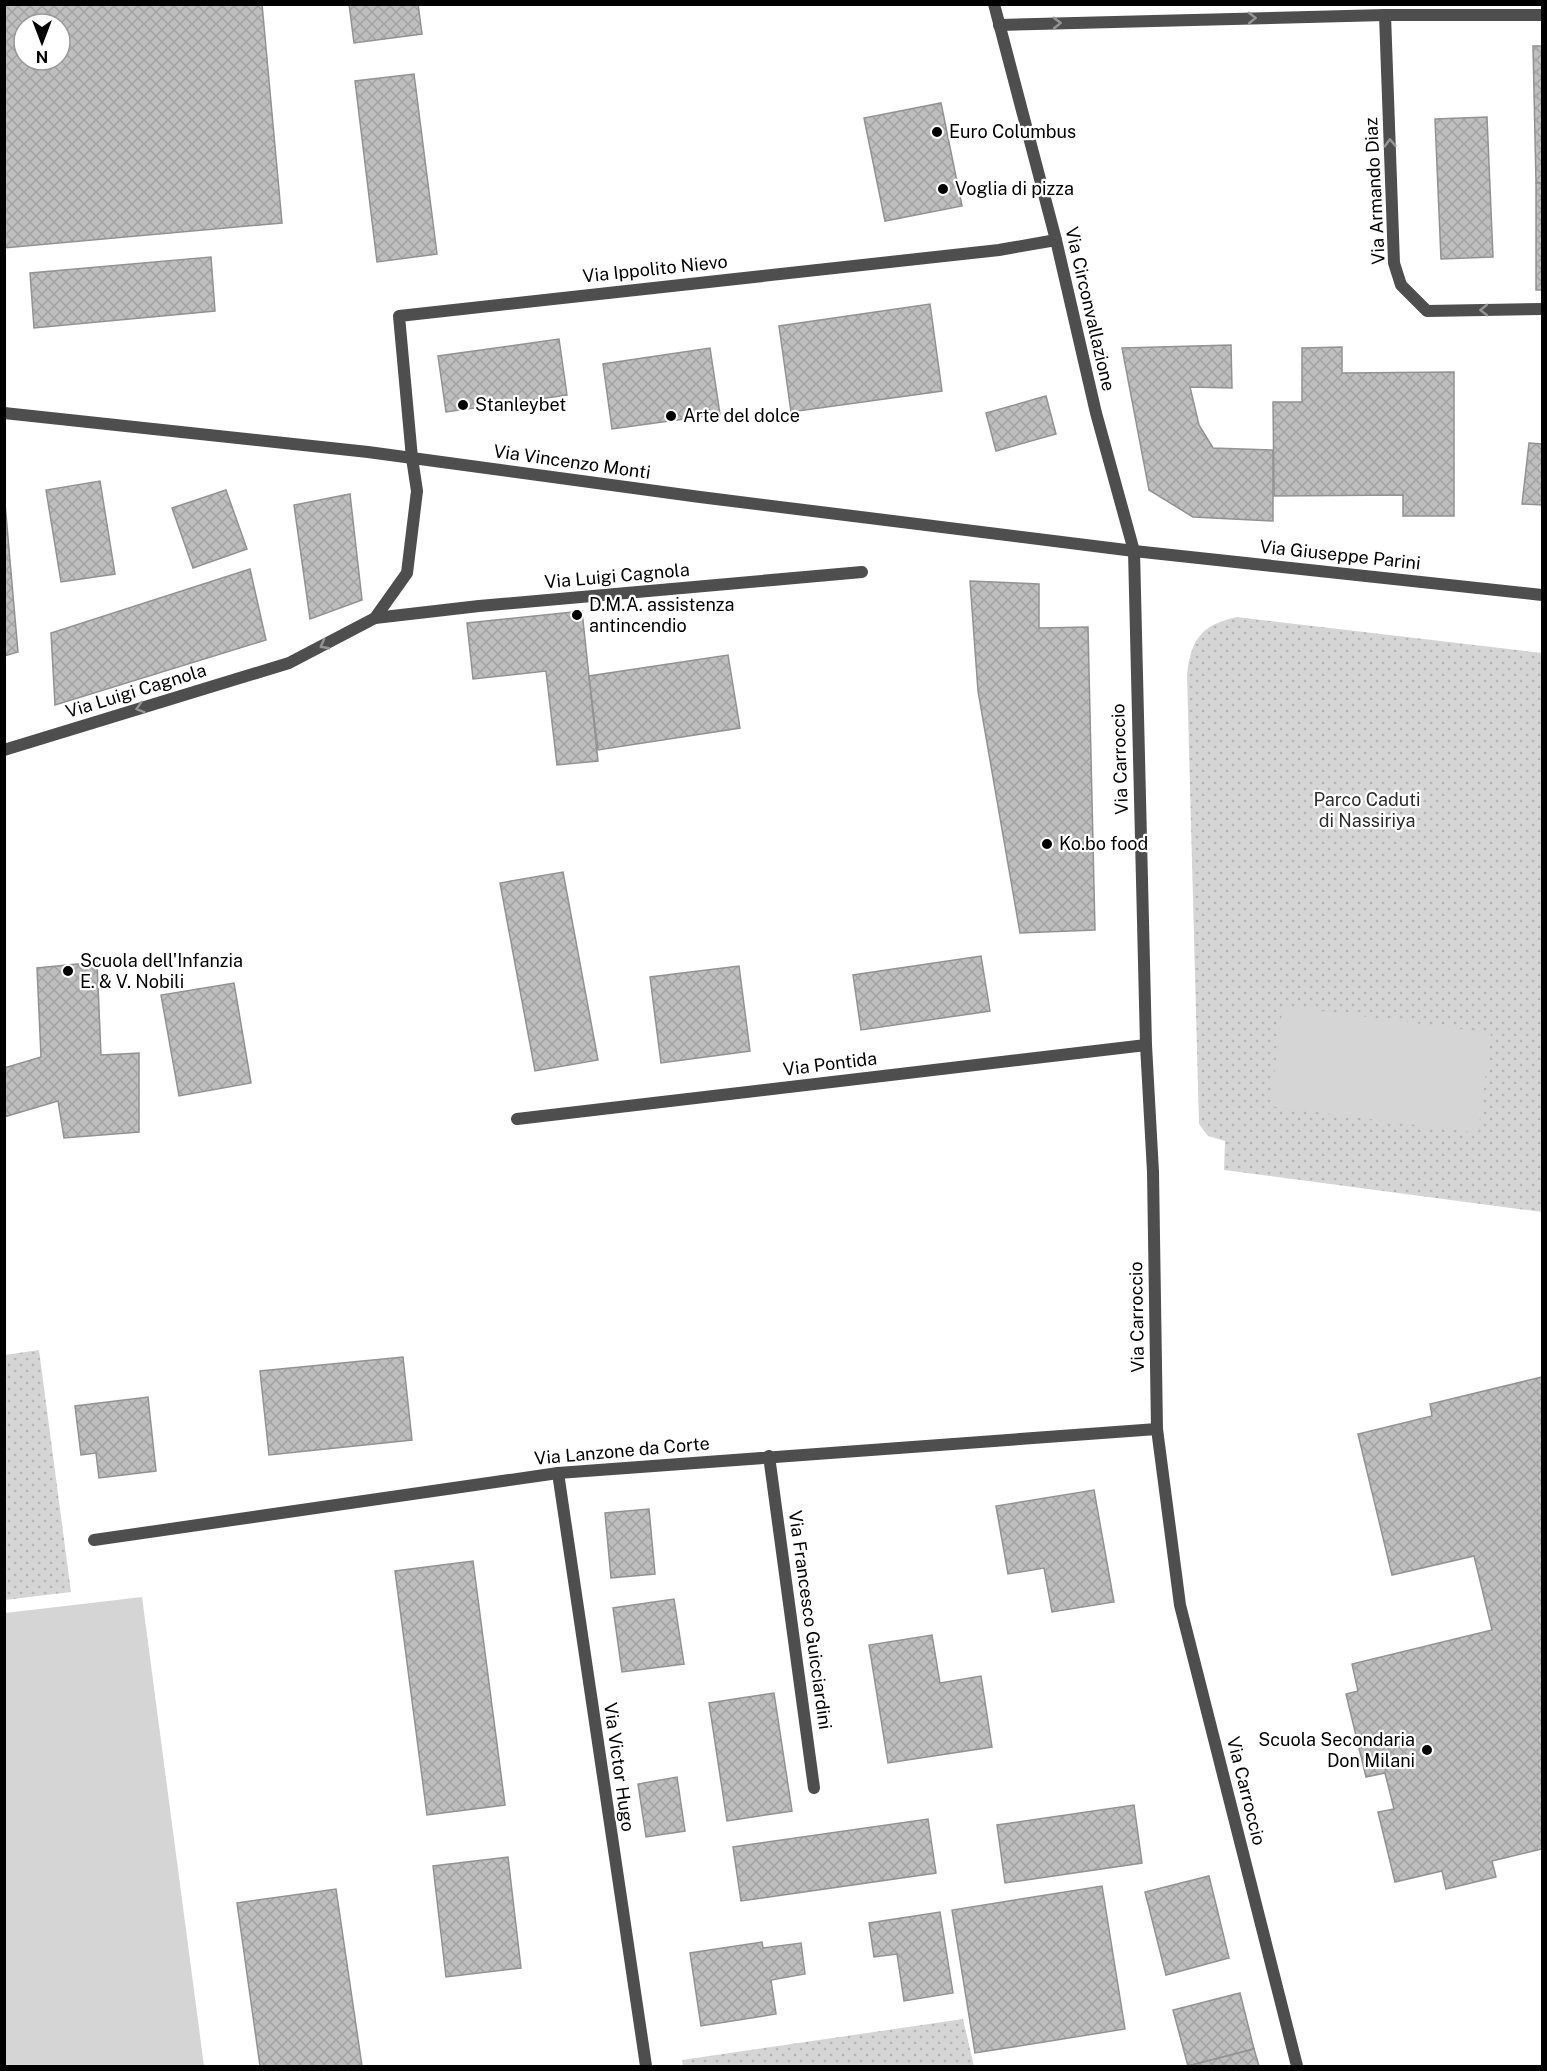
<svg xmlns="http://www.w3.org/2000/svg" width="1547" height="2071" font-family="'Public Sans',sans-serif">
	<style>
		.grass { fill: url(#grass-dots) }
		.pitch { fill: #d5d5d5 }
		.building { fill: url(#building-cross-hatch); stroke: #929292; stroke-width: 1.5; fill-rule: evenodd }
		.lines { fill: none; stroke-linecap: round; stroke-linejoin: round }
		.minor { stroke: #4e4e4e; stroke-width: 12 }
		.tertiary { stroke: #4e4e4e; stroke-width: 12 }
		.oneway { stroke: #959595 }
		.poi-dot { fill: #000; stroke: #fff; stroke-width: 2 }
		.labels { text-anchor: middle; stroke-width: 4.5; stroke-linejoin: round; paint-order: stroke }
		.poi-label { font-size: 18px; fill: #000; stroke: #fff; text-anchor: start }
		.street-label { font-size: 18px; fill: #000; stroke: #fff }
		.park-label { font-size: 18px; fill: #2c2c2c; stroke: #fff }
	</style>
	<defs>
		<pattern id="grass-dots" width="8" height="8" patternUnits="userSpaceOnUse" patternTransform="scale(1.5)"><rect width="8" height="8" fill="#d5d5d5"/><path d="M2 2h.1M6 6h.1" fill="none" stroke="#b5b5b5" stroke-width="1.8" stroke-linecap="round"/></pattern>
		<pattern id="building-cross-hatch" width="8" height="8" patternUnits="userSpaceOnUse" patternTransform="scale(1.5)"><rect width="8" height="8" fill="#bebebe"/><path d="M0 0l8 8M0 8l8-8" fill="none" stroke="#a2a2a2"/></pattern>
	</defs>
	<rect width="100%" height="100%" fill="#fff"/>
	<g class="grass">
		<path d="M 1237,617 L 1542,653 L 1542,1212 L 1224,1170 L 1225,1141 L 1208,1136 L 1199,1124 L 1187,675 C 1191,638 1202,625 1237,617 Z"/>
		<path d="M 39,1350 L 71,1592 L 5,1600 L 5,1355 Z"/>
		<path d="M 963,2019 L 974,2066 L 683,2066 L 682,2060 Z"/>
	</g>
	<g class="pitch">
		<path d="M 1283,1006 L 1491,1033 L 1478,1133 L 1270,1106 Z"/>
		<path d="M 142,1597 L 204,2066 L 5,2066 L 5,1613 Z"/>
	</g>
	<g class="building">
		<path d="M 4,4 L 262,4 L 282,223 L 4,248 ZM 24,24 L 60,24 L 60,60 L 24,60 Z"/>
		<path d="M 349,4 L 418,4 L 422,34 L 354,43 Z"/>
		<path d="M 1533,46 L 1542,46 L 1542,183 L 1536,183 Z"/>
		<path d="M 414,74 L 437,254 L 377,262 L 355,81 Z"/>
		<path d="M 941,103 L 962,206 L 885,221 L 864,118 Z"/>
		<path d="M 1487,117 L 1493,257 L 1441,259 L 1435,119 Z"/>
		<rect x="1536" y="183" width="6" height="107"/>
		<path d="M 211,257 L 215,311 L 34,328 L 30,273 Z"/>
		<path d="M 930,304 L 942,391 L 791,412 L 779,326 Z"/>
		<path d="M 559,339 L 567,395 L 446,412 L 438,356 Z"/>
		<path d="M 1231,345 L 1232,388 L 1190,387 L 1199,425 L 1213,448 L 1273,450 L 1273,521 L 1193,517 L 1149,490 L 1122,348 Z"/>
		<path d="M 1342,347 L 1342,373 L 1454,372 L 1454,516 L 1403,516 L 1403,495 L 1274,496 L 1273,402 L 1302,402 L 1302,348 Z"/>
		<path d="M 710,348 L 720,414 L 612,429 L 603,364 Z"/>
		<path d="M 1046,396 L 1056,434 L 996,451 L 986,413 Z"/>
		<path d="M 1529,443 L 1542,444 L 1542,505 L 1522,504 Z"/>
		<path d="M 100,481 L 115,574 L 61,582 L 46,490 Z"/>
		<path d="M 226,490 L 247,549 L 193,568 L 172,508 Z"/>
		<path d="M 4,492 L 18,652 L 4,656 Z"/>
		<path d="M 350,494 L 362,600 L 310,619 L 294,505 Z"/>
		<path d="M 250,569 L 266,640 L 55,705 L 51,633 Z"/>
		<path d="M 970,581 L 1039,584 L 1039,628 L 1088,627 L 1095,930 L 1020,933 L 978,691 Z"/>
		<path d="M 582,611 L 598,761 L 557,765 L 546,671 L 473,679 L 467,623 Z"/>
		<path d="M 728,655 L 740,728 L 598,750 L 589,676 Z"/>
		<path d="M 563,872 L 598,1060 L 535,1071 L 500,883 Z"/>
		<path d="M 981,956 L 990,1011 L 861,1030 L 853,975 Z"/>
		<path d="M 97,962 L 101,1055 L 139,1053 L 139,1132 L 64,1138 L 58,1101 L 4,1117 L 4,1068 L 41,1057 L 37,968 Z"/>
		<path d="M 739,966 L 750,1051 L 661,1063 L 650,977 Z"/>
		<path d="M 234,983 L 251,1083 L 179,1096 L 161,995 Z"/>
		<path d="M 403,1357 L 412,1440 L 269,1455 L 260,1371 Z"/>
		<path d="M 1542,1377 L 1542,1849 L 1492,1861 L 1496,1877 L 1446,1889 L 1442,1871 L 1395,1882 L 1378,1812 L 1394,1809 L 1385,1773 L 1366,1777 L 1346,1694 L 1358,1691 L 1352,1664 L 1492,1630 L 1474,1556 L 1392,1575 L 1358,1434 L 1432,1416 L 1430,1404 Z"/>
		<path d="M 148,1397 L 156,1471 L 99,1478 L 96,1453 L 81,1455 L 75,1406 Z"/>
		<path d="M 1094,1490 L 1114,1602 L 1052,1612 L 1044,1568 L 1008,1574 L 996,1506 Z"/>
		<path d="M 649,1509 L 655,1574 L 611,1578 L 605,1513 Z"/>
		<path d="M 473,1561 L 505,1805 L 427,1815 L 395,1571 Z"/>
		<path d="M 674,1599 L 684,1664 L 622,1672 L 613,1608 Z"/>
		<path d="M 932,1635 L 940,1683 L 981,1676 L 992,1747 L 888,1763 L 869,1645 Z"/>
		<path d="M 774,1693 L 792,1811 L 727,1821 L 709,1703 Z"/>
		<path d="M 677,1777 L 685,1831 L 646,1837 L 638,1784 Z"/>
		<path d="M 1134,1805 L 1142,1863 L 1005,1883 L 997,1825 Z"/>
		<path d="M 928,1819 L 936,1873 L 741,1901 L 733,1847 Z"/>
		<path d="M 508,1857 L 521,1968 L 446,1977 L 433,1866 Z"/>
		<path d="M 1209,1876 L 1229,1958 L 1166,1975 L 1145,1892 Z"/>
		<path d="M 1102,1886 L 1125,2029 L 975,2053 L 952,1910 Z"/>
		<path d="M 336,1889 L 362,2066 L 260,2066 L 237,1903 Z"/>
		<path d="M 940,1912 L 953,1993 L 904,2001 L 897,1954 L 874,1957 L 869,1923 Z"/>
		<path d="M 762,1942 L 763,1948 L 801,1943 L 805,1974 L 771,1980 L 776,2014 L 701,2026 L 690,1953 Z"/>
		<path d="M 1240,1993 L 1254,2049 L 1188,2066 L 1173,2010 Z"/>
		<path d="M 1254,2049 L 1259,2066 L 1188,2066 Z"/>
	</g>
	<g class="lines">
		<g class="minor">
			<path d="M 1385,15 L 1394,263 L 1401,285 L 1427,311 L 1542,309"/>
			<path d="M 999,25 L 1385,15 L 1542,15"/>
			<path d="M 375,618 L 407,573 L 417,491 L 412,458 L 399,316 L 999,250 L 1056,240"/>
			<path d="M 4,750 L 289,663 L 375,618 L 479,606 L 862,572"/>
			<path d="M 517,1119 L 1146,1045"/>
			<path d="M 769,1456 L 814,1788"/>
			<path d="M 558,1473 L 646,2066"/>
			<path d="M 94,1540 L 558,1473 L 1157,1429"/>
		</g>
		<g class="tertiary">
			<path d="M 994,4 L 1056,240 L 1096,413 L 1134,551 L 1146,1045 L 1153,1172 L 1157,1429 L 1180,1605 L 1297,2066"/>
			<path d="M 4,413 L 368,452 L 700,497 L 1134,551 L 1542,595"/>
		</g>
	</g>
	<defs><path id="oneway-chevron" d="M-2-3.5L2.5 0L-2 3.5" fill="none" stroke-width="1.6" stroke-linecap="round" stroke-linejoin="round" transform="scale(1.5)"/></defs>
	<g class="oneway">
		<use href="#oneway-chevron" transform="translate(1252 18) rotate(-1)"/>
		<use href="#oneway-chevron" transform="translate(1057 23) rotate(-1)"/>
		<use href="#oneway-chevron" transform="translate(1390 143) rotate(-92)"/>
		<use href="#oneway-chevron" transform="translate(1484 310) rotate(179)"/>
		<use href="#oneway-chevron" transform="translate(324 645) rotate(152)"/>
		<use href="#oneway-chevron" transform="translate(140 708) rotate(163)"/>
	</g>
	<g class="poi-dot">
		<circle cx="937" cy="132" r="6"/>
		<circle cx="943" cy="189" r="6"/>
		<circle cx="463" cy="405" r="6"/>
		<circle cx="671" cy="416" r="6"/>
		<circle cx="577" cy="615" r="6"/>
		<circle cx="1047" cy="844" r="6"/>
		<circle cx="68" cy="971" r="6"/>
		<circle cx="1427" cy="1750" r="6"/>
	</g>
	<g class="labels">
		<g class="poi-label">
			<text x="949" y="138">Euro Columbus</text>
			<text x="955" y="195">Voglia di pizza</text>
			<text x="475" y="411">Stanleybet</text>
			<text x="683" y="422">Arte del dolce</text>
			<text x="589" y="611">D.M.A. assistenza<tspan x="589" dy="21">antincendio</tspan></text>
			<text x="1059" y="850">Ko.bo food</text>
			<text x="80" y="967">Scuola dell'Infanzia<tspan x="80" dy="21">E. &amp; V. Nobili</tspan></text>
			<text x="1415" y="1746" text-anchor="end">Scuola Secondaria<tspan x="1415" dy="21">Don Milani</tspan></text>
		</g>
		<g class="street-label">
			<text transform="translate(1375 191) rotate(-93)" y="6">Via Armando Diaz</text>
			<text transform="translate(655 269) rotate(-6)" y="6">Via Ippolito Nievo</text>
			<text transform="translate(1090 309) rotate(77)" y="6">Via Circonvallazione</text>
			<text transform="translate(572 462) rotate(8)" y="6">Via Vincenzo Monti</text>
			<text transform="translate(1340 555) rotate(6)" y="6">Via Giuseppe Parini</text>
			<text transform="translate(617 576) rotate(-5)" y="6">Via Luigi Cagnola</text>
			<text transform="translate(136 691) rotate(-17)" y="6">Via Luigi Cagnola</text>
			<text transform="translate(1120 759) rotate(-92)" y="6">Via Carroccio</text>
			<text transform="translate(830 1064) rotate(-7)" y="6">Via Pontida</text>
			<text transform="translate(1137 1317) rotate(-91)" y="6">Via Carroccio</text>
			<text transform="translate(622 1451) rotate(-5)" y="6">Via Lanzone da Corte</text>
			<text transform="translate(810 1620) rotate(82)" y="6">Via Francesco Guicciardini</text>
			<text transform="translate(619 1767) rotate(82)" y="6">Via Victor Hugo</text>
			<text transform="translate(1246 1791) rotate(76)" y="6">Via Carroccio</text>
		</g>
		<g class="park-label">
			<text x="1367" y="806">Parco Caduti<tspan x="1367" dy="21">di Nassiriya</tspan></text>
		</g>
	</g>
	<rect width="1547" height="2071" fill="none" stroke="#000000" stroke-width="12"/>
	<g transform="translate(42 42) rotate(180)"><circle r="28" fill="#ffffff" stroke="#999999" stroke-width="1.5"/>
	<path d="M0-4.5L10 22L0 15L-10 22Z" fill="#000000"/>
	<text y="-9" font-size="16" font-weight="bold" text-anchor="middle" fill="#000000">N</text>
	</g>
</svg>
